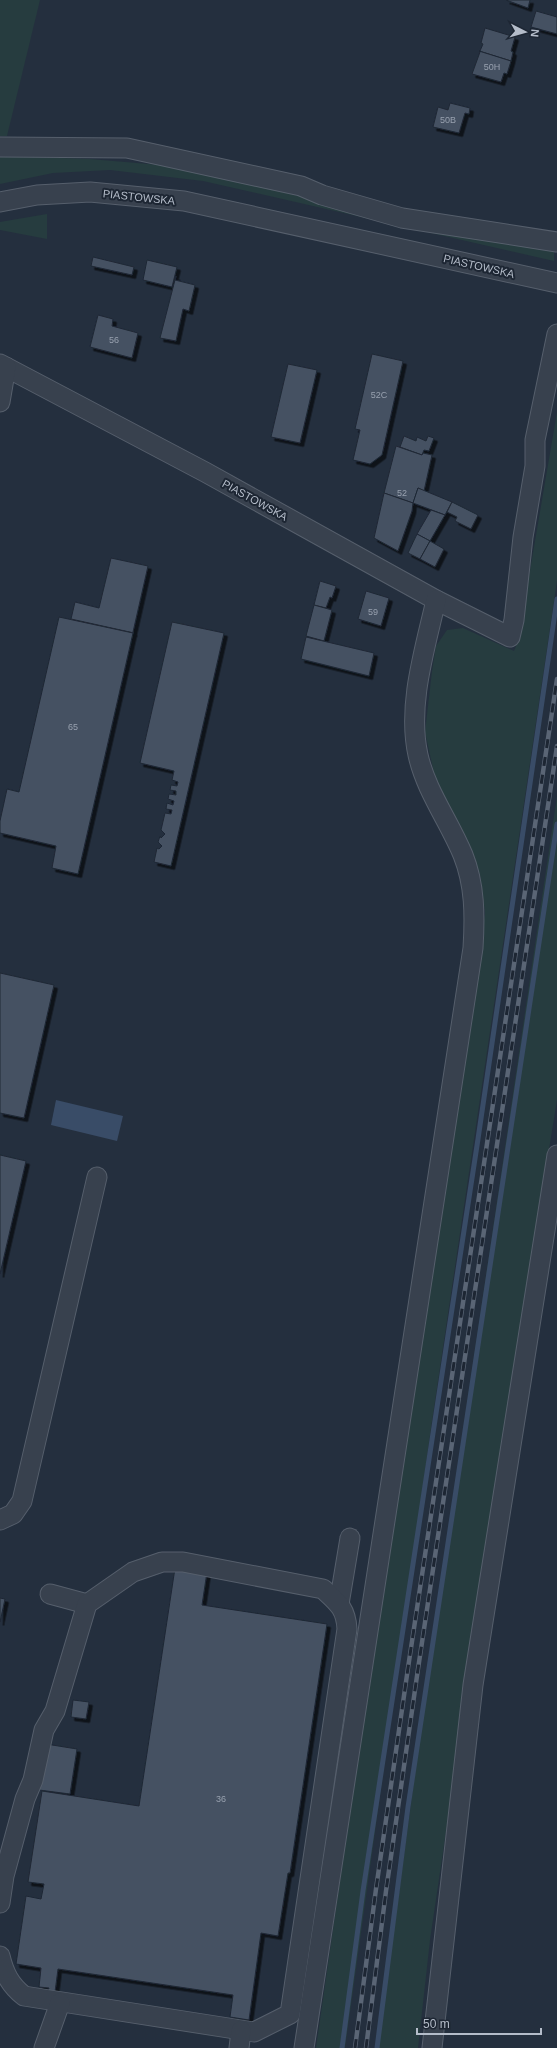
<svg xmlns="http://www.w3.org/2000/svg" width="557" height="2048" font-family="Arial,sans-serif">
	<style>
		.green { fill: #263c3f }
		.water { fill: #394c67 }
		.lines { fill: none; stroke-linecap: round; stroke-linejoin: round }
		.stream { stroke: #394c67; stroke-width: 5 }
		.building { fill: #455162; stroke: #1f2835; filter: url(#shadow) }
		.minor-casing { stroke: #565f6c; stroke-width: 21 }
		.minor { stroke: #38414e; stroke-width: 19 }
		.rail-casing { stroke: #5a6575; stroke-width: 4.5 }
		.rail { stroke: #1d2633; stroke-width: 3; stroke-dasharray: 9; stroke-linecap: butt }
		.labels { text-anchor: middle; stroke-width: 4; stroke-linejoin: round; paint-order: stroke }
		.number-label { font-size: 9px; fill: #98a1af }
		.street-label { font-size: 11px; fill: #b4bcc9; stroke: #1d2633 }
	</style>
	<defs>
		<filter id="shadow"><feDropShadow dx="3.5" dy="3.5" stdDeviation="0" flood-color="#0009"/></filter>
	</defs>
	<rect width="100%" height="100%" fill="#242f3e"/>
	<g class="green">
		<path d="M 0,0 L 40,0 L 7,136 L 0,136 Z"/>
		<path d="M 0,156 L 90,159 L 160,165 L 195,171 L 320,201 L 554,242 L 554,261 L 203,181 L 110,170 L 53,173 L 0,184 Z"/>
		<path d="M 47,214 L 47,239 L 0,230 L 0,222 Z"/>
		<path d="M 557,412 L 557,581 L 431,1428 L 345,2048 L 316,2048 L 380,1602 L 485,913 L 480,875 L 437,787 L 425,732 L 432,671 L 436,646 L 447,630 L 463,628 L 514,651 L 518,641 Z"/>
		<path d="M 557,796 L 557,1100 L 524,1303 L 430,1940 L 418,2048 L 378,2048 L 443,1566 Z"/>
	</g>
	<path class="water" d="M 56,1100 L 123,1116 L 117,1141 L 51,1125 Z"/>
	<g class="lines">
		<g class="stream">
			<path d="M 342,2048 L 363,1891 L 478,1139 L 557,599"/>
			<path d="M 377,2048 L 408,1807 L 557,824"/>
		</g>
	</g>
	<g class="building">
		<path d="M 506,0 L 530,0 L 528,8 Z"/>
		<path d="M 536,11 L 557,17 L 557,34 L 531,27 Z"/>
		<path d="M 485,28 L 515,37 L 511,51 L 513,52 L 511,61 L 479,51 L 480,51 L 483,44 L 481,43 Z"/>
		<path d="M 479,51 L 511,61 L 507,74 L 504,73 L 501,82 L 472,74 L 480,52 Z"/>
		<path d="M 450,103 L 470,108 L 469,114 L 465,113 L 459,133 L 433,127 L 438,107 L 448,110 Z"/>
		<path d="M 93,257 L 134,267 L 132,275 L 91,266 Z"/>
		<path d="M 147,260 L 177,267 L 172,287 L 143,280 Z"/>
		<path d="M 176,276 L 175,280 L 195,285 L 189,311 L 183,309 L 176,341 L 160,338 Z"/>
		<path d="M 98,315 L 113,319 L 112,326 L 138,333 L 132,358 L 90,347 Z"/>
		<path d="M 372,354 L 403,361 L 382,455 L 370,464 L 353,460 L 360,430 L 355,429 Z"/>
		<path d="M 288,364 L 317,370 L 300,443 L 271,437 Z"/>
		<path d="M 404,436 L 416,441 L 417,437 L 426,441 L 428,436 L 434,438 L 429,451 L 424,450 L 422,455 L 400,447 Z"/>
		<path d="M 396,446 L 422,455 L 423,453 L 432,455 L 424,491 L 418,488 L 413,503 L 384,493 Z"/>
		<path d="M 418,488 L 452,502 L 445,515 L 413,503 Z"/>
		<path d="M 384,493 L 413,503 L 412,511 L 398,551 L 374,538 Z"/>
		<path d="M 452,502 L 478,515 L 471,529 L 455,521 L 457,517 L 447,512 Z"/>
		<path d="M 431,510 L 445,515 L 430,541 L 417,534 Z"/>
		<path d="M 417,534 L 430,541 L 420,559 L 408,553 Z"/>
		<path d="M 430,541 L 444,549 L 435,567 L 420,559 Z"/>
		<path d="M 111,558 L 148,566 L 133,632 L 134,633 L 71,619 L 75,602 L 99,608 Z"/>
		<path d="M 320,581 L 336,586 L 332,598 L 330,597 L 326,608 L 314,605 Z"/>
		<path d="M 366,591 L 389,598 L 381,626 L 358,619 Z"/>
		<path d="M 314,605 L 332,610 L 324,641 L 306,636 Z"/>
		<path d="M 59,617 L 133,633 L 78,874 L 52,868 L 56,846 L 0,833 L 0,821 L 7,789 L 19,792 Z"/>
		<path d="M 172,622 L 224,633 L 171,866 L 154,862 L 157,848 L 159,849 L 162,846 L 158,842 L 160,836 L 161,838 L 165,834 L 161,830 L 165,813 L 171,814 L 172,810 L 166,809 L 167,803 L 173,805 L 174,801 L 168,799 L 169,794 L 176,795 L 176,791 L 170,790 L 171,785 L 177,786 L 178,782 L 172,780 L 174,771 L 140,763 Z"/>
		<path d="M 306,637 L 374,653 L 369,676 L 301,659 Z"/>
		<path d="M 0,973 L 54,985 L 24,1118 L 0,1113 Z"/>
		<path d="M 0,1155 L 26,1161 L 0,1274 Z"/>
		<path d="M 175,1568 L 207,1572 L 202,1605 L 327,1624 L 290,1873 L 288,1873 L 278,1936 L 261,1933 L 249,2020 L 230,2017 L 233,1995 L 58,1969 L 55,1992 L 48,1991 L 49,1988 L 39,1987 L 41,1968 L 16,1964 L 26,1896 L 41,1899 L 44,1884 L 28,1882 L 42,1791 L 139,1806 Z"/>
		<path d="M 0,1598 L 5,1599 L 0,1622 Z"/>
		<path d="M 73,1700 L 89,1702 L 86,1719 L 71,1717 Z"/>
		<path d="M 46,1744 L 77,1749 L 70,1794 L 39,1790 Z"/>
	</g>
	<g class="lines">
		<g class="minor-casing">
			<g id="minor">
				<path d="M 0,147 L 127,148 L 301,186 L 322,195 L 402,218 L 557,242"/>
				<path d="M 0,202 L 37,195 L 90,192 L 184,201 L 557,283"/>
				<path d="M 0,364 L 205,472 L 436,600 L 510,637 L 514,620 L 523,537 L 535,466 L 535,440 L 557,334"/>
				<path d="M 0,402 L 6,367"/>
				<path d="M 0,1520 L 13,1514 L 22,1501 L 97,1177"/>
				<path d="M 50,1594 L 87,1604"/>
				<path d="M 339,1604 L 350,1538"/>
				<path d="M 0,1903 L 4,1876 L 25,1799 L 33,1780 L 44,1730 L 55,1711 L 87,1604 L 133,1572 L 162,1562 L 183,1562 L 323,1589 C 337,1602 346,1608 347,1629 L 290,2014 L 254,2032 L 24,1996 C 10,1985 4,1973 0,1956"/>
				<path d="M 44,2048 L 60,2003"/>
				<path d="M 239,2048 L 241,2031"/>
				<path d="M 304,2048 L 473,948 C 475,916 475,885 463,855 C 449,821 426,791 418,755 C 407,705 425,649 436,600"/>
				<path d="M 432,2048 L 473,1685 L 557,1155"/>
			</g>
		</g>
		<use href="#minor" class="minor"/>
		<g class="rail-casing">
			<g id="rail">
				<path d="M 355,2048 L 376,1889 L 408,1668 L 557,679"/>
				<path d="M 366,2048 L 386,1891 L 418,1669 L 557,746"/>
			</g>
		</g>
		<use href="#rail" class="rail"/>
	</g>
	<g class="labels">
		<g class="number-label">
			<text x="492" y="70">50H</text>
			<text x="448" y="123">50B</text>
			<text x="114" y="343">56</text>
			<text x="379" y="398">52C</text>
			<text x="402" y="496">52</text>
			<text x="373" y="615">59</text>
			<text x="73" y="730">65</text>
			<text x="221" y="1802">36</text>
		</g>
		<g class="street-label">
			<text transform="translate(139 197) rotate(6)" y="4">PIASTOWSKA</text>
			<text transform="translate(479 266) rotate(13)" y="4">PIASTOWSKA</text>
			<text transform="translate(255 500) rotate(29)" y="4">PIASTOWSKA</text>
		</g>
	</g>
	<g transform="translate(525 32) rotate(96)" stroke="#1d2633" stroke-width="3" paint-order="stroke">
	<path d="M0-3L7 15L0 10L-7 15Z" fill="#b4bcc9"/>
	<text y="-6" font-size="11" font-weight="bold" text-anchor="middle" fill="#b4bcc9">N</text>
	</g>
	<path d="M417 2028v6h124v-6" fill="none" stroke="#b4bcc9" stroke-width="2"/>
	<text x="423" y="2028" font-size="12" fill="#b4bcc9" stroke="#1d2633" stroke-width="3" paint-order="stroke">50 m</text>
</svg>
